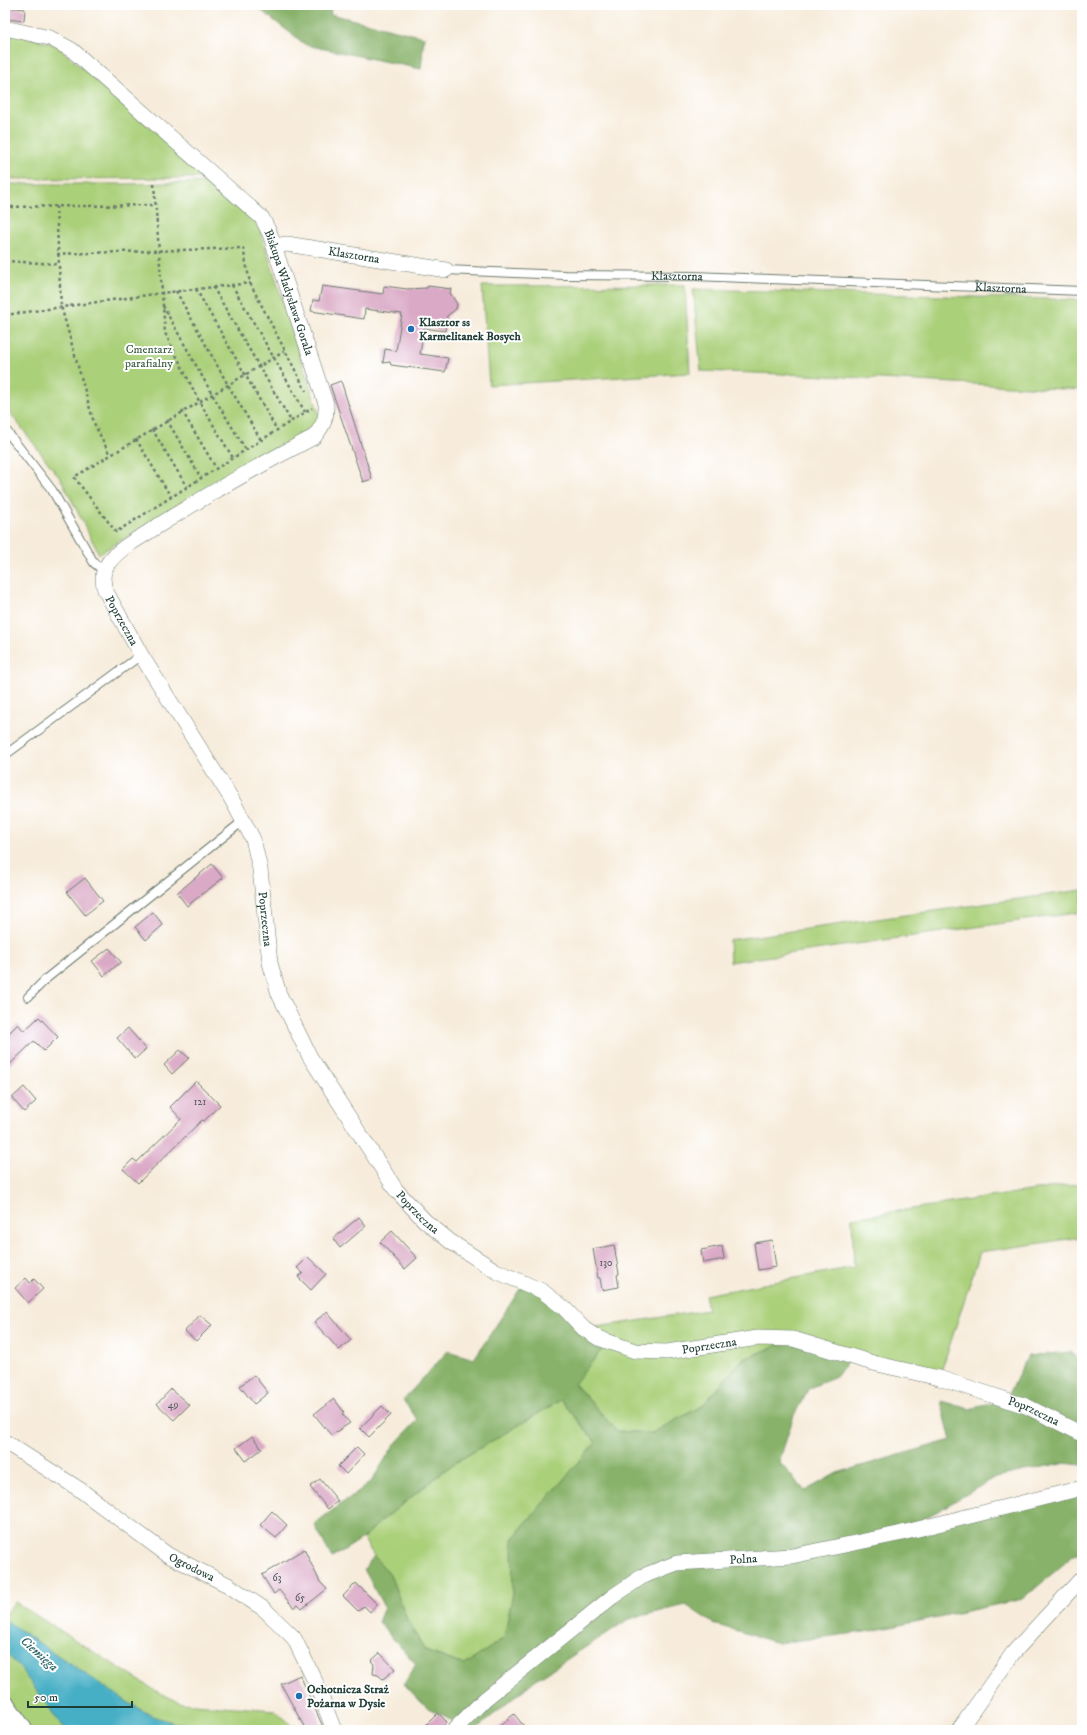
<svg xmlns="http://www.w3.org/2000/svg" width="1087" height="1735" font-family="'IM FELL DW Pica',serif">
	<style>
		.green { fill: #abd07a; stroke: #658657 }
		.forest { fill: #88b26a; stroke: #54784f }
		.water { fill: #46afc5; stroke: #32767c }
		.building { fill: #daa9c6 }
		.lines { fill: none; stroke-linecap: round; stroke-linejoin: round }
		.lane-casing { stroke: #6b7a6e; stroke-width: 10 }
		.street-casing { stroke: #6b7a6e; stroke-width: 16 }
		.secondary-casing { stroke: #6b7a6e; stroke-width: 24 }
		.path { stroke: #6b7a6e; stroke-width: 2.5; stroke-dasharray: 3 3; stroke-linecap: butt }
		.lane { stroke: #fff; stroke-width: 8 }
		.street { stroke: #fff; stroke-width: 15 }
		.secondary { stroke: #fff; stroke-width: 22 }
		.poi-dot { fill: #1f6fb2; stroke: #fff; stroke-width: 1.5 }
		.labels { text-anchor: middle; stroke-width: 4; stroke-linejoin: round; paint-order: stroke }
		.number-label { font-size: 10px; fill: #4e5858 }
		.street-label { font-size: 12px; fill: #1f3d34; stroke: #fff }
		.poi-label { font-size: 12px; font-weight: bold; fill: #1f3d34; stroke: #fff; text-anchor: start }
		.park-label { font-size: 12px; fill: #426246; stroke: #fff }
		.water-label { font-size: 13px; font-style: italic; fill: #2d6567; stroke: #fff }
	</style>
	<rect width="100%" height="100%" fill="#fff"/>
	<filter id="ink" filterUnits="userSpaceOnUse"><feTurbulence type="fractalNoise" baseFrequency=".025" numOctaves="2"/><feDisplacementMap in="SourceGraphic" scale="8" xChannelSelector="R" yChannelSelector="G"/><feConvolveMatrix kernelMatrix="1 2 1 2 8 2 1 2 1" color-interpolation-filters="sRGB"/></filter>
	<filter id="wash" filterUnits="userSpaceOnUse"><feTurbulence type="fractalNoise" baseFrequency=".012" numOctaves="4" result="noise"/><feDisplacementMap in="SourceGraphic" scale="16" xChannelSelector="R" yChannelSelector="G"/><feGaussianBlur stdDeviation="0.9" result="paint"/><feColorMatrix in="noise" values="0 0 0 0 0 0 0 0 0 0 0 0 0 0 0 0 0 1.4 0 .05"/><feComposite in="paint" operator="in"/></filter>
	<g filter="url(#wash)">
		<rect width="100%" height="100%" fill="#f7ecdb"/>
		<g class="green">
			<path d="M 12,33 L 56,45 L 208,178 L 5,179 L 5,81 Z"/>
			<path d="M 211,182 L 257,220 L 320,417 L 317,425 L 207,488 L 99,554 L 62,481 L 5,406 L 5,184 L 127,184 Z"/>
			<path d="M 685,285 L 690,373 L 489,385 L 482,286 Z"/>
			<path d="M 693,289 L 1082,300 L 1082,390 L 809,375 L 701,371 Z"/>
			<path d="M 1082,890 L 1082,912 L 730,962 L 729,940 Z"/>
			<path d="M 1082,1183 L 1082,1237 L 980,1252 L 939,1378 L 793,1339 L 742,1360 L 702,1406 L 652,1433 L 617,1431 L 574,1383 L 603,1348 L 584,1329 L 708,1310 L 705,1295 L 854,1267 L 852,1218 Z"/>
			<path d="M 561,1400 L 596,1443 L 512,1539 L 513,1593 L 504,1638 L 465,1665 L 425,1651 L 407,1619 L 390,1575 L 374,1556 L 363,1538 L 380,1522 L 453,1464 Z"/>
			<path d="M 15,1602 L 156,1691 L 181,1703 L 275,1710 L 290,1724 L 294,1730 L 30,1730 L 5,1696 L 5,1614 Z"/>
		</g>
		<g class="forest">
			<path d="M 254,5 L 332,5 L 330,14 L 424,37 L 421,69 L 306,45 Z"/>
			<path d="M 524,1283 L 564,1308 L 603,1348 L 574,1384 L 617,1431 L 652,1433 L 702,1406 L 742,1360 L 793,1339 L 852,1356 L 836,1377 L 809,1388 L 794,1415 L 779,1462 L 805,1491 L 837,1473 L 951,1440 L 941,1401 L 969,1409 L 1006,1400 L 1028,1356 L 1070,1352 L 1082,1363 L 1082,1465 L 1062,1463 L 996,1477 L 900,1533 L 1082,1488 L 1082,1553 L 1074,1555 L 1023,1599 L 872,1631 L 778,1643 L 714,1624 L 686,1605 L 629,1619 L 535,1680 L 475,1730 L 464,1730 L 447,1717 L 426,1707 L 404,1684 L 416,1664 L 378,1622 L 384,1607 L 364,1569 L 374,1556 L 390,1575 L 407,1619 L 425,1651 L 465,1665 L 504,1638 L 513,1593 L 512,1539 L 596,1442 L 561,1400 L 453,1464 L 380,1522 L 363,1538 L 332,1558 L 314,1524 L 371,1482 L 394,1445 L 418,1420 L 403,1400 L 448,1351 L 474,1359 Z"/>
		</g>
		<path class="water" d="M 5,1620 L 129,1703 L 152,1716 L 175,1723 L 254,1728 L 260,1730 L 65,1730 L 20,1668 L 5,1652 Z"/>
		<g id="blocks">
			<g class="building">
				<path d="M 5,7 L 25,9 L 24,21 L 5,19 Z"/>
				<path d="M 322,286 L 383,294 L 384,286 L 407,289 L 427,288 L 428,286 L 451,289 L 450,293 L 457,304 L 456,309 L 447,316 L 445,331 L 424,328 L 420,354 L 448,358 L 445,372 L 391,365 L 390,362 L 383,363 L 385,349 L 396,351 L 402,314 L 365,309 L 364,319 L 311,311 L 313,300 L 319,301 Z"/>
				<path d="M 341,381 L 372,479 L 363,482 L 330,385 Z"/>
				<path d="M 212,864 L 223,878 L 187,906 L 177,893 Z"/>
				<path d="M 85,878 L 103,901 L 85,915 L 67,892 Z"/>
				<path d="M 153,912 L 163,925 L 146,940 L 135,927 Z"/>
				<path d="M 109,948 L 121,962 L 104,976 L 92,961 Z"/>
				<path d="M 39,1017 L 58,1037 L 44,1051 L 34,1041 L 5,1069 L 5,1037 L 18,1024 L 24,1031 Z"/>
				<path d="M 128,1028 L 146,1049 L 135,1059 L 117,1038 Z"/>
				<path d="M 180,1050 L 189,1058 L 172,1074 L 164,1065 Z"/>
				<path d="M 196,1081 L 220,1105 L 204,1121 L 202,1120 L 138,1183 L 123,1169 L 133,1159 L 137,1162 L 181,1119 L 170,1107 Z"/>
				<path d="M 24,1087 L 36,1101 L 24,1112 L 12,1098 Z"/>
				<path d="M 359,1217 L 366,1226 L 340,1248 L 333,1239 Z"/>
				<path d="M 392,1231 L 417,1258 L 405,1269 L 380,1242 Z"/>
				<path d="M 772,1240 L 776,1267 L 758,1270 L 754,1243 Z"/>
				<path d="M 614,1245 L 619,1274 L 617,1275 L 619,1287 L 602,1290 L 600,1278 L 598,1278 L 593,1249 Z"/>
				<path d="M 722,1246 L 724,1259 L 703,1263 L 701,1250 Z"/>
				<path d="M 308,1257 L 326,1274 L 311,1290 L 298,1277 L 303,1273 L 297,1268 Z"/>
				<path d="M 26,1278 L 30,1283 L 34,1279 L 43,1289 L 28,1303 L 15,1288 Z"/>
				<path d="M 327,1312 L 351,1340 L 339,1350 L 314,1322 Z"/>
				<path d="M 200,1315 L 212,1325 L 196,1341 L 185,1331 Z"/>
				<path d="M 254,1375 L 268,1393 L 254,1404 L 240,1386 Z"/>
				<path d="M 171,1389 L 189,1405 L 174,1420 L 157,1404 Z"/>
				<path d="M 334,1399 L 344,1412 L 342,1414 L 350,1423 L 331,1435 L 314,1414 Z"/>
				<path d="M 382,1406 L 391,1415 L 369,1437 L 360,1428 Z"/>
				<path d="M 252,1436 L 262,1449 L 246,1461 L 236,1448 Z"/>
				<path d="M 357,1447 L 364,1454 L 346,1474 L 338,1466 Z"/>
				<path d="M 320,1479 L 338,1501 L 328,1509 L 310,1487 Z"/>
				<path d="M 272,1511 L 287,1525 L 276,1538 L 260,1525 Z"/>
				<path d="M 304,1549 L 320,1582 L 327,1589 L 302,1609 L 298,1605 L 294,1608 L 279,1590 L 274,1594 L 262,1575 Z"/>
				<path d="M 356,1583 L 377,1604 L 370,1612 L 364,1606 L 358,1611 L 343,1596 Z"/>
				<path d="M 380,1653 L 395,1669 L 383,1679 L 378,1675 L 373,1674 L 374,1664 L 371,1661 Z"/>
				<path d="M 300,1675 L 323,1727 L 317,1730 L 306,1730 L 281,1684 Z"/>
				<path d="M 438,1713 L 447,1722 L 439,1730 L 421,1730 Z"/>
				<path d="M 514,1714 L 527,1730 L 495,1730 Z"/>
			</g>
		</g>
	</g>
	<g filter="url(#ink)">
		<use href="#blocks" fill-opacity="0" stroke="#6b7a6e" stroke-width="1"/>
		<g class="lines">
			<g class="lane-casing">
				<g id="lane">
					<path id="s1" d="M 446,270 L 565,275 L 694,276 L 1082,291"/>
					<path d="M 5,429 L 52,490 L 94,563 L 104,571"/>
					<path d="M 5,755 L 141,655"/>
					<path d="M 28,997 L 47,978 L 243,821"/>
				</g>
			</g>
			<g class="street-casing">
				<g id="street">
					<path id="s2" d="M 5,28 L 50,38 L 72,50 L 262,218 L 270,234 L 326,404 C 327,418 323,426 314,437 C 259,465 205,496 153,529 C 139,539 120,547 109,562 C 102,571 102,579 105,590 L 141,655 L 231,798 L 253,839 L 260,869 L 270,963 L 279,994 L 310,1057 L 396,1190 L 425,1221 L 451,1242 L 496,1271 L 542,1291 L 564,1308 L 584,1329 L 598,1338 L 635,1351 L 667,1352 L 758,1338 L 793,1339 L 873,1363 L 939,1378 L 1026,1406 L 1082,1434"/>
					<path id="s3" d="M 274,246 L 287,244 L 446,270"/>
					<path id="s4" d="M 5,1442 L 79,1489 L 168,1555 L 228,1585 L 264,1609 L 294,1638 L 315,1681 L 334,1730"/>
					<path id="s5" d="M 454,1730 L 485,1699 L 612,1597 L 643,1576 L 677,1563 L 792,1556 L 898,1534 L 1082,1488"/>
					<path d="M 959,1730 L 1013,1653 L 1082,1578"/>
				</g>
			</g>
			<g class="secondary-casing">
				<path id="secondary" d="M 5,1707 L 21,1730"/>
			</g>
			<g class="path">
				<path d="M 154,184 L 165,333 L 199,401 L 233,458"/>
				<path d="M 56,206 L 61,306 L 94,423 L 110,455"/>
				<path d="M 5,207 L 155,205"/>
				<path d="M 57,254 L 243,248 L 250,283 L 306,391"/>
				<path d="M 5,261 L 58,264"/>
				<path d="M 232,285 L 305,412"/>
				<path d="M 213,287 L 291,421"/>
				<path d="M 196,289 L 277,430"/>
				<path d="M 176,291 L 228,385 L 261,440"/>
				<path d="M 163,306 L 212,394 L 246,450"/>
				<path d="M 5,315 L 162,293 L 250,283"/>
				<path d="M 285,351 L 74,477 L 116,532 L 312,408"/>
				<path d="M 182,411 L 216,468"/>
				<path d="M 167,420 L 201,478"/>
				<path d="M 152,429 L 187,487"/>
				<path d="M 136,439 L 171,497"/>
			</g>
			<use href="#lane" class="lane"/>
			<use href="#street" class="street"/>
			<use href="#secondary" class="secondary"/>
		</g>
	</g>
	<g class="poi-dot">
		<circle cx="411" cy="329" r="4"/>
		<circle cx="299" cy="1696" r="4"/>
	</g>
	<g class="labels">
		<g class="number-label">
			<text x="200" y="1105">121</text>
			<text x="606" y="1266">130</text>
			<text x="173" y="1408">49</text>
			<text x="277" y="1581">63</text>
			<text x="300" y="1601">65</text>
		</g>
		<g class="street-label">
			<text dy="4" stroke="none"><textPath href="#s3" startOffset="81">Klasztorna</textPath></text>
			<text dy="4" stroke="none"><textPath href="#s1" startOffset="231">Klasztorna</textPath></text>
			<text dy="4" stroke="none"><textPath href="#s1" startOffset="555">Klasztorna</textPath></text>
			<text dy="4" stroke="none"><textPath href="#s2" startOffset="404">Biskupa Władysława Gorala</textPath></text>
			<text dy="4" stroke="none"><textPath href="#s2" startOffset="863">Poprzeczna</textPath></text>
			<text dy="4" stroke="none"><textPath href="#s2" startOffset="1199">Poprzeczna</textPath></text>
			<text dy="4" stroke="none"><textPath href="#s2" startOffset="1535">Poprzeczna</textPath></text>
			<text dy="4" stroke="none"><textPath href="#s2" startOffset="1871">Poprzeczna</textPath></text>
			<text dy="4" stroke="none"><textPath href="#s2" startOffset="2207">Poprzeczna</textPath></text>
			<text dy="4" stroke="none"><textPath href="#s5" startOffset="347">Polna</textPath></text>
			<text dy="4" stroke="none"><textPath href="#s4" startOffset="225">Ogrodowa</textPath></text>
		</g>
		<g class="poi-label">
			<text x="419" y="326">Klasztor ss<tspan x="419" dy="14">Karmelitanek Bosych</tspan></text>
			<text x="307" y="1693">Ochotnicza Straż<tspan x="307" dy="14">Pożarna w Dysie</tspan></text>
		</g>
		<g class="park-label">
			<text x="149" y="353">Cmentarz<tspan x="149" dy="14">parafialny</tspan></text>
		</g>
		<g class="water-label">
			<text transform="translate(40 1653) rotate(42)" y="5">Ciemięga</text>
		</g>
	</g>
	<rect width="1087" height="1735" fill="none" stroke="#fff" stroke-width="20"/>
	<path d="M28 1701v6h104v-6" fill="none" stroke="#1f3d34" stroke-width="2"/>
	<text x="34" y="1701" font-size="12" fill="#1f3d34" stroke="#ffffff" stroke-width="3" paint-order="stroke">50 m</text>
</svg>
